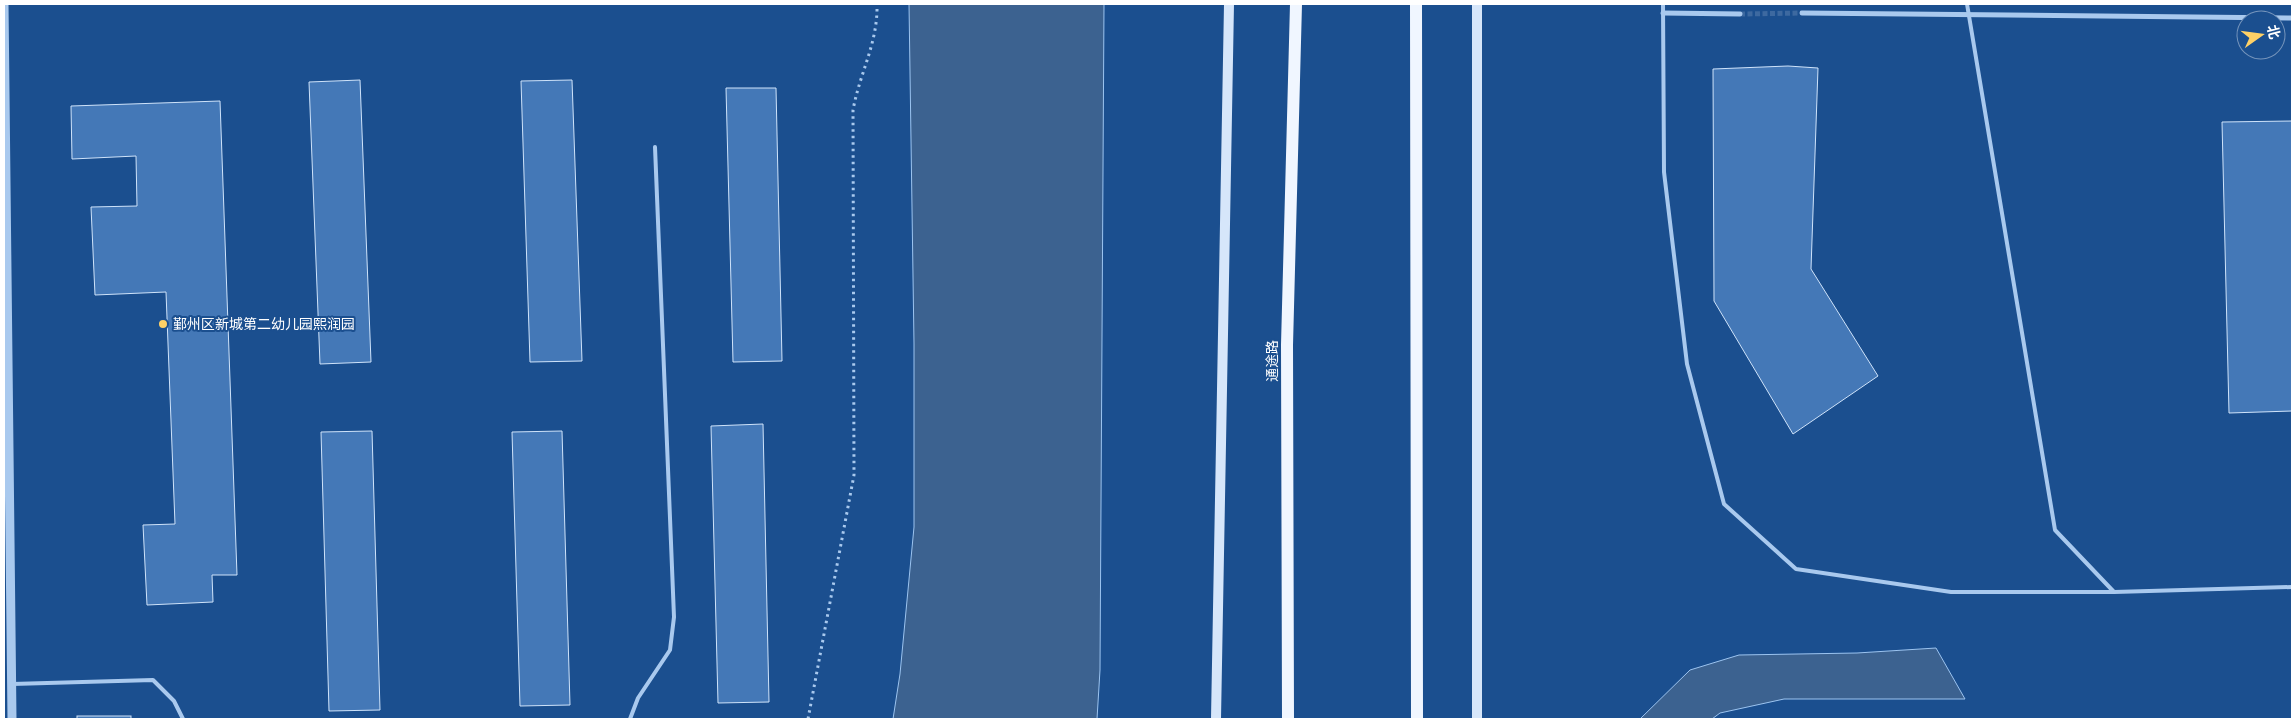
<svg xmlns="http://www.w3.org/2000/svg" width="2296" height="723" font-family="Arial,'Noto Sans SC',sans-serif">
	<style>
		.water { fill: #3c6290; stroke: #9cc4f0 }
		.building { fill: #4478b7; stroke: #cfe3fa }
		.lines { fill: none; stroke-linecap: round; stroke-linejoin: round }
		.minor-tunnel { stroke: #3d69a0; stroke-width: 5; stroke-dasharray: 5 2.5; stroke-linecap: butt }
		.path { stroke: #a9c9ee; stroke-width: 3; stroke-dasharray: 2.5 4; stroke-linecap: butt }
		.service { stroke: #a9c9ee; stroke-width: 4 }
		.minor { stroke: #a9c9ee; stroke-width: 5 }
		.tertiary { stroke: #a9c9ee; stroke-width: 9 }
		.secondary { stroke: #d6e6fa; stroke-width: 10 }
		.primary { stroke: #f0f6ff; stroke-width: 12 }
		.poi-dot { fill: #ffd166; stroke: #1b4f8f; stroke-width: 2 }
		.labels { text-anchor: middle; stroke-width: 4; stroke-linejoin: round; paint-order: stroke }
		.poi-label { font-size: 14px; fill: #fff; stroke: #1b4f8f; text-anchor: start }
		.street-label { font-size: 14px; fill: #fff; stroke: #1b4f8f }
	</style>
	<rect width="100%" height="100%" fill="#1b4f8f"/>
	<g class="water">
		<path d="M 909,4 L 1104,4 L 1100,670 L 1097,719 L 893,719 L 900,674 L 914,527 L 914,344 Z"/>
		<path d="M 1936,648 L 1965,699 L 1784,699 L 1720,713 L 1712,719 L 1640,719 L 1690,670 L 1739,655 L 1857,653 Z"/>
	</g>
	<g class="building">
		<path d="M 1788,66 L 1818,68 L 1811,269 L 1878,376 L 1793,434 L 1714,301 L 1713,69 Z"/>
		<path d="M 360,80 L 371,362 L 320,364 L 309,82 Z"/>
		<path d="M 572,80 L 582,361 L 530,362 L 521,81 Z"/>
		<path d="M 726,88 L 776,88 L 782,361 L 733,362 Z"/>
		<path d="M 220,101 L 237,575 L 212,575 L 213,602 L 147,605 L 143,525 L 175,524 L 166,292 L 95,295 L 91,207 L 137,206 L 136,156 L 72,159 L 71,106 Z"/>
		<path d="M 2292,121 L 2292,411 L 2229,413 L 2222,122 Z"/>
		<path d="M 763,424 L 769,702 L 718,703 L 711,426 Z"/>
		<path d="M 372,431 L 380,710 L 329,711 L 321,432 Z"/>
		<path d="M 562,431 L 570,705 L 520,706 L 512,432 Z"/>
		<rect x="77" y="716" width="54" height="3"/>
	</g>
	<g class="lines">
		<path class="minor-tunnel" d="M 1740,14 L 1802,13"/>
		<path class="path" d="M 808,719 L 854,475 L 853,110 C 860,72 878,43 877,4"/>
		<g class="service">
			<path d="M 1663,4 L 1664,172 L 1687,364 L 1724,504 L 1796,569 L 1951,592 L 2114,592"/>
			<path d="M 1967,4 L 2055,530 L 2114,592 L 2292,587"/>
			<path d="M 12,684 L 153,680 L 174,701 L 183,719"/>
			<path d="M 630,719 L 638,698 L 670,650 L 674,617 L 655,147"/>
		</g>
		<g class="minor">
			<path d="M 1663,13 L 1740,14"/>
			<path d="M 1802,13 L 2292,18"/>
		</g>
		<path class="tertiary" d="M 4,4 L 12,719"/>
		<g class="secondary">
			<path d="M 1477,4 L 1477,719"/>
			<path d="M 1216,719 L 1229,4"/>
		</g>
		<g class="primary">
			<path d="M 1416,4 L 1417,719"/>
			<path d="M 1288,719 L 1287,345 L 1296,4"/>
		</g>
	</g>
	<circle class="poi-dot" cx="163" cy="324" r="5"/>
	<g class="labels">
		<g class="poi-label">
			<text x="173" y="329">鄞州区新城第二幼儿园熙润园</text>
		</g>
		<g class="street-label">
			<text transform="translate(1272 361) rotate(-90)" y="5">通途路</text>
		</g>
	</g>
	<rect width="2296" height="723" fill="none" stroke="#ffffff" stroke-width="10"/>
	<g transform="translate(2261 35) rotate(76)"><circle r="24" fill="#1b4f8f" stroke="#7695bc"/>
	<path d="M0-4L9 19L0 12L-9 19Z" fill="#ffd166"/>
	<text y="-8" font-size="14" font-weight="bold" text-anchor="middle" fill="#ffffff">北</text>
	</g>
</svg>
